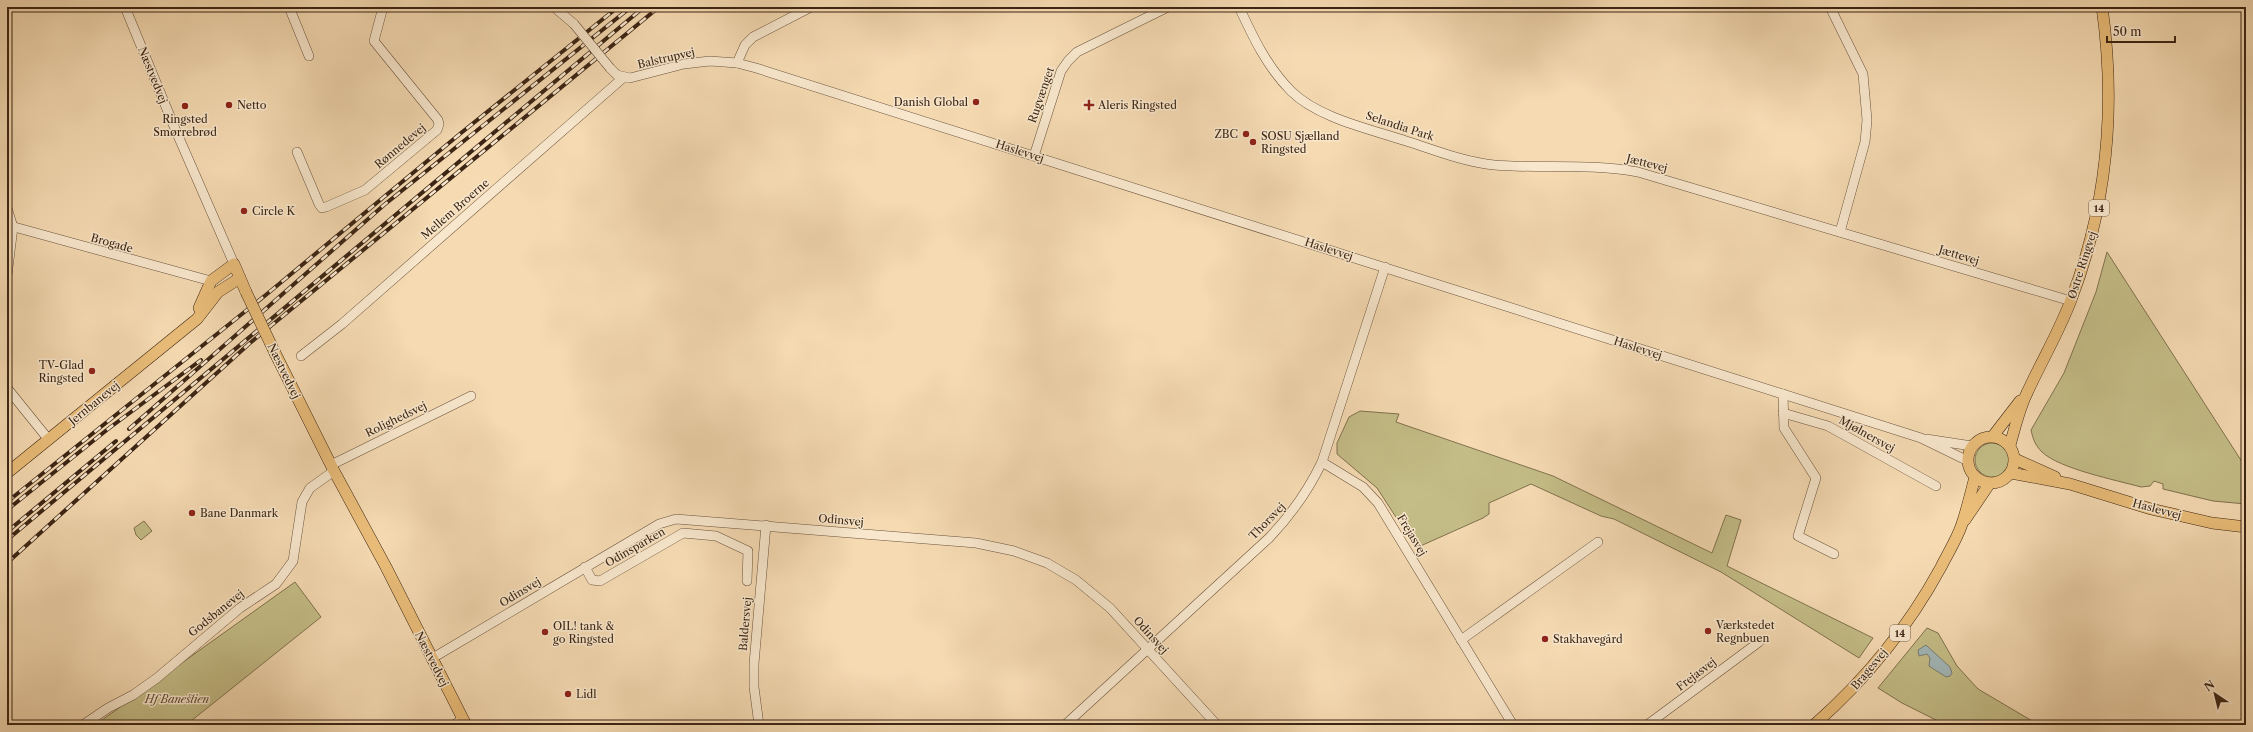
<svg xmlns="http://www.w3.org/2000/svg" width="2253" height="732" font-family="'Libre Caslon Text',serif">
	<style>
		.green { fill: #c4bd87; stroke: #80714e }
		.water { fill: #a2b7b8; stroke: #797d76 }
		.lines { fill: none; stroke-linecap: round; stroke-linejoin: round }
		.minor-casing { stroke: #6a523c; stroke-width: 10 }
		.major-casing { stroke: #3c2514; stroke-width: 12 }
		.minor { stroke: #f8e7cd; stroke-width: 9 }
		.major { stroke: #eabd79; stroke-width: 11 }
		.rail-casing { stroke: #3c2514; stroke-width: 4 }
		.rail { stroke: #f8e7cd; stroke-width: 2.5; stroke-dasharray: 8; stroke-linecap: butt }
		.minor-bridge-casing { stroke: #6a523c; stroke-width: 10; stroke-linecap: butt }
		.major-bridge-casing { stroke: #3c2514; stroke-width: 12; stroke-linecap: butt }
		.minor-bridge { stroke: #f8e7cd; stroke-width: 9 }
		.major-bridge { stroke: #eabd79; stroke-width: 11 }
		.poi-dot { fill: #8f2418; stroke: #f8e7cd; stroke-width: 1.5 }
		.labels { text-anchor: middle; stroke-width: 3; stroke-linejoin: round; paint-order: stroke }
		.shield { fill: #f8e7cd; stroke: #745f4c; stroke-width: 1 }
		.shield-label { font-size: 10px; font-weight: bold; fill: #3c2514 }
		.street-label { font-size: 11px; fill: #3c2514; stroke: #f8e7cd }
		.poi-label { font-size: 11px; fill: #3c2514; stroke: #f8e7cd; text-anchor: start }
		.park-label { font-size: 11px; font-style: italic; fill: #5e4b31; stroke: #f8e7cd }
	</style>
	<rect width="100%" height="100%" fill="#f5dab2"/>
	<filter id="stains"><feTurbulence type="fractalNoise" baseFrequency=".005" numOctaves="4"/><feColorMatrix values="0 0 0 0 .2 0 0 0 0 .09 0 0 0 0 .02 0 0 0 .5 -.17"/></filter>
	<radialGradient id="worn" r=".72"><stop offset=".6" stop-color="#630" stop-opacity="0"/><stop offset="1" stop-color="#630" stop-opacity=".3"/></radialGradient>
	<g class="green">
		<path d="M 2107,252 L 2246,468 L 2246,504 L 2213,501 L 2163,489 L 2163,484 L 2154,481 L 2150,486 L 2141,487 C 2116,480 2060,469 2042,452 C 2035,445 2033,439 2031,430 L 2064,373 L 2096,292 Z"/>
		<path d="M 1360,411 L 1399,414 L 1396,422 L 1553,476 L 1712,553 L 1726,515 L 1741,520 L 1727,566 L 1873,638 L 1859,658 L 1721,572 L 1614,519 L 1601,516 L 1531,484 L 1489,503 L 1489,514 L 1483,518 L 1416,548 L 1377,488 L 1337,454 L 1337,443 L 1349,417 Z"/>
		<circle cx="1992" cy="460" r="17"/>
		<path d="M 144,521 L 152,531 L 141,540 L 136,535 L 134,528 Z"/>
		<path d="M 295,582 L 321,617 L 186,725 L 95,725 Z"/>
		<path d="M 1927,628 L 1938,633 L 1957,666 L 1978,689 L 2039,725 L 1946,725 L 1902,703 L 1878,688 Z"/>
	</g>
	<path class="water" d="M 1926,645 L 1950,667 L 1952,673 L 1950,676 L 1946,677 L 1929,666 L 1930,658 L 1927,654 L 1919,656 L 1918,650 Z"/>
	<g class="lines">
		<g class="minor-casing">
			<g id="minor">
				<path d="M 125,7 L 176,131 L 234,264"/>
				<path d="M 289,7 L 309,56"/>
				<path d="M 554,7 L 574,24"/>
				<path d="M 1239,7 C 1253,37 1267,67 1291,91 C 1318,118 1370,129 1406,141 C 1435,150 1464,162 1494,165 C 1542,169 1590,163 1638,172 L 2071,301"/>
				<path d="M 1830,7 L 1863,74 L 1867,120 L 1865,142 L 1840,232"/>
				<path d="M 737,63 L 745,45 L 753,37 L 811,7"/>
				<path d="M 610,68 L 617,75 L 630,78 L 684,64 L 710,61 L 737,63 L 756,68 L 1921,438 L 1968,461"/>
				<path d="M 297,152 L 319,204 L 322,208 L 326,207 L 365,190 L 437,130 L 439,124 L 438,120 L 374,41 L 383,7"/>
				<path d="M 1034,156 L 1061,71 L 1068,61 L 1077,52 L 1168,7"/>
				<path d="M 7,208 L 13,227 L 7,276"/>
				<path d="M 7,225 L 211,281"/>
				<path d="M 301,356 L 342,324 L 624,77"/>
				<path d="M 7,388 L 49,440"/>
				<path d="M 1783,394 L 1784,428 L 1816,478 L 1798,536 L 1834,554"/>
				<path d="M 1783,413 L 1828,426 L 1936,486"/>
				<path d="M 1926,439 L 1972,446"/>
				<path d="M 1322,462 L 1363,487 L 1378,503 L 1513,725"/>
				<path d="M 331,465 L 471,396"/>
				<path d="M 585,567 L 592,580 L 600,581 L 683,533 L 716,536 L 748,551 L 747,581"/>
				<path d="M 1461,640 L 1598,542"/>
				<path d="M 431,659 L 659,524 L 676,519 L 976,543 L 1014,551 L 1047,563 L 1076,580 L 1110,608 L 1217,725"/>
				<path d="M 83,725 L 108,708 L 133,695 L 157,678 L 240,608 L 276,584 L 293,561 L 302,502 L 310,488 L 334,471"/>
				<path d="M 454,725 L 463,719"/>
				<path d="M 759,725 L 754,687 L 754,664 L 766,525"/>
				<path d="M 1065,725 L 1269,538 C 1292,514 1308,491 1322,462 L 1385,267"/>
				<path d="M 1647,725 L 1759,642"/>
			</g>
		</g>
		<g class="major-casing">
			<g id="major">
				<path d="M 199,308 L 211,281 L 234,264 L 246,292"/>
				<path d="M 275,353 L 334,471 L 386,567 L 466,725"/>
				<path d="M 1993,436 L 2020,401"/>
				<circle cx="1991" cy="460" r="23"/>
				<path d="M 2010,445 C 2015,428 2019,409 2027,393 C 2041,362 2059,332 2071,300 C 2107,206 2116,106 2102,7"/>
				<path d="M 2015,459 L 2055,477"/>
				<path d="M 7,473 L 197,319 L 218,292 L 240,278"/>
				<path d="M 2011,473 L 2070,484 L 2151,509 L 2212,523 L 2246,527"/>
				<path d="M 1965,520 L 1990,483"/>
				<path d="M 1814,725 C 1865,680 1908,628 1941,567 C 1948,553 1957,539 1962,524 C 1967,509 1971,492 1975,477"/>
			</g>
		</g>
		<use href="#minor" class="minor"/>
		<use href="#major" class="major"/>
		<g class="rail-casing">
			<g id="rail">
				<path d="M 129,429 L 384,205 L 631,7"/>
				<path d="M 7,502 L 267,294 L 461,133 L 618,7"/>
				<path d="M 7,510 L 108,429 L 201,360"/>
				<path d="M 8,531 L 116,441"/>
				<path d="M 7,540 L 644,7"/>
				<path d="M 7,563 L 250,343 L 659,7"/>
			</g>
		</g>
		<use href="#rail" class="rail"/>
		<g class="minor-bridge-casing">
			<path id="minor-bridge" d="M 574,24 L 610,68"/>
		</g>
		<g class="major-bridge-casing">
			<path id="major-bridge" d="M 246,292 L 275,353"/>
		</g>
		<use href="#minor-bridge" class="minor-bridge"/>
		<use href="#major-bridge" class="major-bridge"/>
	</g>
	<g class="poi-dot">
		<circle cx="976" cy="102" r="4"/>
		<circle cx="229" cy="105" r="4"/>
		<path d="M1087 99h4v4h4v4h-4v4h-4v-4h-4v-4h4z"/>
		<circle cx="185" cy="106" r="4"/>
		<circle cx="1246" cy="134" r="4"/>
		<circle cx="1253" cy="142" r="4"/>
		<circle cx="244" cy="211" r="4"/>
		<circle cx="92" cy="371" r="4"/>
		<circle cx="192" cy="513" r="4"/>
		<circle cx="1708" cy="631" r="4"/>
		<circle cx="545" cy="632" r="4"/>
		<circle cx="1545" cy="639" r="4"/>
		<circle cx="568" cy="694" r="4"/>
	</g>
	<g class="labels">
		<g class="shield">
			<rect x="2089" y="200" width="20" height="16" rx="3"/>
			<rect x="1890" y="625" width="20" height="16" rx="3"/>
		</g>
		<g class="shield-label">
			<text x="2099" y="212">14</text>
			<text x="1900" y="637">14</text>
		</g>
		<g class="street-label">
			<text transform="translate(666 58) rotate(-13)" y="4">Balstrupvej</text>
			<text transform="translate(153 75) rotate(68)" y="4">Næstvedvej</text>
			<text transform="translate(1041 95) rotate(-71)" y="4">Rugvænget</text>
			<text transform="translate(1400 126) rotate(18)" y="4">Selandia Park</text>
			<text transform="translate(400 146) rotate(-40)" y="4">Rønnedevej</text>
			<text transform="translate(1020 151) rotate(18)" y="4">Haslevvej</text>
			<text transform="translate(1647 163) rotate(14)" y="4">Jættevej</text>
			<text transform="translate(455 209) rotate(-41)" y="4">Mellem Broerne</text>
			<text transform="translate(112 243) rotate(16)" y="4">Brogade</text>
			<text transform="translate(1329 249) rotate(18)" y="4">Haslevvej</text>
			<text transform="translate(1959 255) rotate(17)" y="4">Jættevej</text>
			<text transform="translate(2082 265) rotate(-72)" y="4">Østre Ringvej</text>
			<text transform="translate(1638 348) rotate(18)" y="4">Haslevvej</text>
			<text transform="translate(284 371) rotate(64)" y="4">Næstvedvej</text>
			<text transform="translate(94 403) rotate(-39)" y="4">Jernbanevej</text>
			<text transform="translate(396 419) rotate(-26)" y="4">Rolighedsvej</text>
			<text transform="translate(1867 434) rotate(29)" y="4">Mjølnersvej</text>
			<text transform="translate(2157 509) rotate(15)" y="4">Haslevvej</text>
			<text transform="translate(841 520) rotate(5)" y="4">Odinsvej</text>
			<text transform="translate(1267 521) rotate(-46)" y="4">Thorsvej</text>
			<text transform="translate(1412 535) rotate(59)" y="4">Frejasvej</text>
			<text transform="translate(635 547) rotate(-30)" y="4">Odinsparken</text>
			<text transform="translate(520 592) rotate(-31)" y="4">Odinsvej</text>
			<text transform="translate(216 613) rotate(-39)" y="4">Godsbanevej</text>
			<text transform="translate(745 624) rotate(-85)" y="4">Baldersvej</text>
			<text transform="translate(1151 635) rotate(48)" y="4">Odinsvej</text>
			<text transform="translate(432 659) rotate(63)" y="4">Næstvedvej</text>
			<text transform="translate(1869 669) rotate(-50)" y="4">Bragesvej</text>
			<text transform="translate(1696 674) rotate(-37)" y="4">Frejasvej</text>
		</g>
		<g class="poi-label">
			<text x="968" y="106" text-anchor="end">Danish Global</text>
			<text x="237" y="109">Netto</text>
			<text x="1098" y="109">Aleris Ringsted</text>
			<text x="185" y="123" text-anchor="middle">Ringsted<tspan x="185" dy="13">Smørrebrød</tspan></text>
			<text x="1238" y="138" text-anchor="end">ZBC</text>
			<text x="1261" y="140">SOSU Sjælland<tspan x="1261" dy="13">Ringsted</tspan></text>
			<text x="252" y="215">Circle K</text>
			<text x="84" y="369" text-anchor="end">TV-Glad<tspan x="84" dy="13">Ringsted</tspan></text>
			<text x="200" y="517">Bane Danmark</text>
			<text x="1716" y="629">Værkstedet<tspan x="1716" dy="13">Regnbuen</tspan></text>
			<text x="553" y="630">OIL! tank &amp;<tspan x="553" dy="13">go Ringsted</tspan></text>
			<text x="1553" y="643">Stakhavegård</text>
			<text x="576" y="698">Lidl</text>
		</g>
		<g class="park-label">
			<text x="177" y="703">Hf Banestien</text>
		</g>
	</g>
	<rect width="2253" height="732" fill="none" stroke="#f5dab2" stroke-width="24"/>
	<rect x="8" y="8" width="2237" height="716" fill="none" stroke="#3c2514" stroke-width="2"/>
	<rect x="12" y="12" width="2229" height="708" fill="none" stroke="#3c2514"/>
	<g transform="translate(2215 694) rotate(325)" stroke="#f8e7cd" stroke-width="3" paint-order="stroke">
	<path d="M0-3L7 15L0 10L-7 15Z" fill="#3c2514"/>
	<text y="-6" font-size="11" font-weight="bold" text-anchor="middle" fill="#3c2514">N</text>
	</g>
	<path d="M2107 36v6h68v-6" fill="none" stroke="#3c2514" stroke-width="2"/>
	<text x="2113" y="36" font-size="12" fill="#3c2514" stroke="#f8e7cd" stroke-width="3" paint-order="stroke">50 m</text>
	<rect width="100%" height="100%" filter="url(#stains)"/>
	<rect width="100%" height="100%" fill="url(#worn)"/>
</svg>
